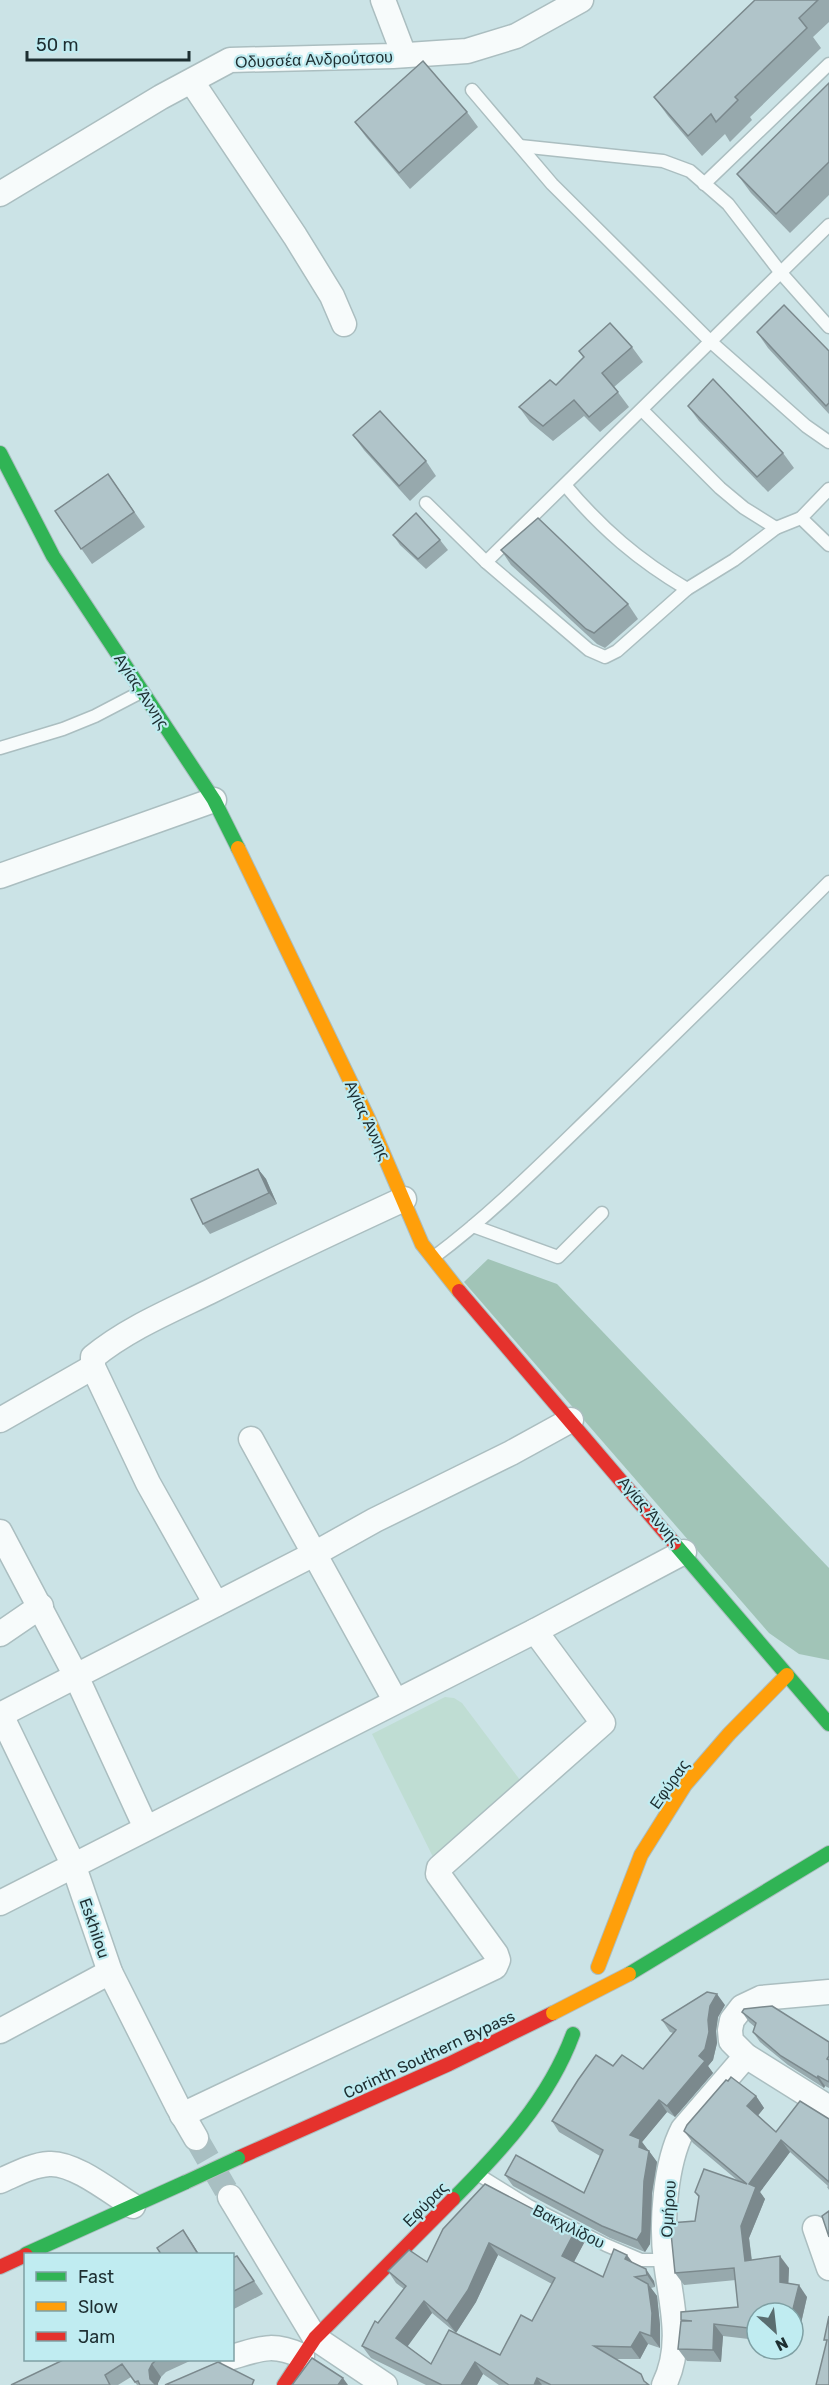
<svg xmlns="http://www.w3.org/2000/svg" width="829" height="2385" font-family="Rubik,sans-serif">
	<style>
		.green { fill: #bfddd3 }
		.forest { fill: #a1c4b7 }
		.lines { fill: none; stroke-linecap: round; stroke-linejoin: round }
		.street-tunnel { stroke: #a8bfc2; stroke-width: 24; stroke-dasharray: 24 12; stroke-linecap: butt }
		.lane-casing { stroke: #abbec0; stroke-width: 15 }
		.street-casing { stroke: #abbec0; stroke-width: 27 }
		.fast-casing { stroke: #abbec0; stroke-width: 16 }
		.slow-casing { stroke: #abbec0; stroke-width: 16 }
		.jam-casing { stroke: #abbec0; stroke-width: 16 }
		.lane { stroke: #f7fbfb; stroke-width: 12 }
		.street { stroke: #f7fbfb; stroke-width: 24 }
		.fast { stroke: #30b455; stroke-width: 14 }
		.slow { stroke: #ff9f0a; stroke-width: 14 }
		.jam { stroke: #e5322d; stroke-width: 14 }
		.fast-bridge-casing { stroke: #b3bfc1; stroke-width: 16; stroke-linecap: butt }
		.slow-bridge-casing { stroke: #b3bfc1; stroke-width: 16; stroke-linecap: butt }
		.fast-bridge { stroke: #30b455; stroke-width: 14 }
		.slow-bridge { stroke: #ff9f0a; stroke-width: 14 }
		.wall { fill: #97a9ad; fill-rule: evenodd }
		.shaded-wall { fill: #7b898d }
		.building { fill: #b0c4c9; stroke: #7b898d; stroke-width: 1.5; fill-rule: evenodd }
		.labels { text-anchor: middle; stroke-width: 4.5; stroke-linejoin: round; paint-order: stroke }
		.street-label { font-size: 16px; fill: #1d2e31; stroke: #c0ecf1 }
	</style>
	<rect width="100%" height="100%" fill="#cbe3e6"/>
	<path class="green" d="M 445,1697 L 454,1698 L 462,1703 L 523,1784 L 435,1861 L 372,1734 Z"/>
	<path class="forest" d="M 488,1259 L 557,1284 L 829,1568 L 829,1660 L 799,1654 L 769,1633 L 464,1282 Z"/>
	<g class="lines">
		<path class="street-tunnel" d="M 196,2138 L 230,2197"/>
		<g class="lane-casing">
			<g id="lane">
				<path d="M 472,90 L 552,184 L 711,342 L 806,426 L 829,442"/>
				<path d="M 520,146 L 663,161 L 690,171 L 728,204 L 781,273 L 829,327"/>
				<path d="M 704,184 L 829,64"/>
				<path d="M 642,410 L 720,488 L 744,508 L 776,528"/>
				<path d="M 565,485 C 602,529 638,560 687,589"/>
				<path d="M 829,489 L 801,518 L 829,545"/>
				<path d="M 426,503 L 486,562 L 589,650 L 605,657 L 617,651 L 687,589 L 734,560 L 776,528 L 801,518"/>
				<path d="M 486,562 L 829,225"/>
				<path d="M 0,748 L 63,729 L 95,716 L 141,692"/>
				<path d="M 473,1226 L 558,1257 L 602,1213"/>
				<path d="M 434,1257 C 493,1213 546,1159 599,1108 C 676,1033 753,958 829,882"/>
				<path d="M 479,2175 L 529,2206 L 606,2245 L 641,2260 L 666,2260"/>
			</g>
		</g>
		<g class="street-casing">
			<g id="street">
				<path d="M 383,0 L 404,55"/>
				<path d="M 192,82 L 295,236 L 332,296 L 344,324"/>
				<path d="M 0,194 L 161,97 L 230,60 L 393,56 L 467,51 L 516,36 L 581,0"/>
				<path d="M 0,876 L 214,800"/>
				<path d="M 0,1420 L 93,1367"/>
				<path d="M 251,1439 L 395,1700"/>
				<path d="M 0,1532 L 76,1676 L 146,1828"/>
				<path d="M 216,1604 L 148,1483 L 93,1367 L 93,1357 C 127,1329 170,1311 209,1292 C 273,1260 339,1229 404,1199"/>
				<path d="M 0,1634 L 41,1606"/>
				<path d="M 0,1715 L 314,1554 L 375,1520 L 511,1453 L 571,1420"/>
				<path d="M 1,1715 L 73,1864 L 110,1972 L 178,2107 L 196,2138"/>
				<path d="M 0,1903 L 535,1631 L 684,1552"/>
				<path d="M 829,1992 L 761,1998 L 742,2007 L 732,2020 L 730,2030 L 731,2041 L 746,2056 L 829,2108"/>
				<path d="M 0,2031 L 110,1972"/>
				<path d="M 182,2115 L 495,1967 L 498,1960 L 496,1954 L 438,1874 L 439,1868 L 603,1723 L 535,1631"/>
				<path d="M 0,2181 C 16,2174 32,2165 49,2164 C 74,2162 112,2193 133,2206"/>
				<path d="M 230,2197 L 315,2338 L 385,2385"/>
				<path d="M 815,2228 L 829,2268"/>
				<path d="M 232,2357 C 262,2348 273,2343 302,2356"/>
				<path d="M 664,2385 C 684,2345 671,2303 666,2262 C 661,2223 665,2164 683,2129 L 746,2056"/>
			</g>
		</g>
		<g class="fast-casing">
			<g id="fast">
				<path d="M 0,453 L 53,556 L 214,800 L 238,848"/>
				<path d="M 674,1543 L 829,1724"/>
				<path d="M 629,1974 L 829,1853"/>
				<path d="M 453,2199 C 501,2151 549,2099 573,2034"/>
				<path d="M 26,2254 L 186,2182"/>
			</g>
		</g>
		<g class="slow-casing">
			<g id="slow">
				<path d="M 238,848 L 368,1118 L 422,1244 L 459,1291"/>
				<path d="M 598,1967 L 641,1855 L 685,1785 L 729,1734 L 787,1675"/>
			</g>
		</g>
		<g class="jam-casing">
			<g id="jam">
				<path d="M 459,1291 L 674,1543"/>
				<path d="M 238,2158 L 449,2064 L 553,2013"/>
				<path d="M 0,2267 L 26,2255"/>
				<path d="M 284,2385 L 315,2338 L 453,2199"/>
			</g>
		</g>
		<use href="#lane" class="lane"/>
		<use href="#street" class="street"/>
		<use href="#fast" class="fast"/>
		<use href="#slow" class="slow"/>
		<use href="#jam" class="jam"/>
		<g class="fast-bridge-casing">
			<path id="fast-bridge" d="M 186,2182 L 238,2158"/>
		</g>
		<g class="slow-bridge-casing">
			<path id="slow-bridge" d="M 553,2013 L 629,1974"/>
		</g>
		<use href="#fast-bridge" class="fast-bridge"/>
		<use href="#slow-bridge" class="slow-bridge"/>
	</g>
	<g class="wall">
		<path d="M 755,0 L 829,0 L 829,22 L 813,37 L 821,48 L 750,117 L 752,120 L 730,142 L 725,134 L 702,156 L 668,116 L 654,97 Z"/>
		<path d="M 829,83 L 829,195 L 790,233 L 751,193 L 737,174 Z"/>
		<path d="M 467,112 L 478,127 L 410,189 L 366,137 L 355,122 Z"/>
		<path d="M 757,332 L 829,351 L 829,414 L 768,348 Z"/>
		<path d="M 632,347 L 643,362 L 614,387 L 629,407 L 600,432 L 584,416 L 553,441 L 530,422 L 519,407 L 556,385 L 584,358 L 579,351 Z"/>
		<path d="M 688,406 L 783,453 L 794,468 L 768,492 L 699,421 Z"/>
		<path d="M 353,435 L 426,461 L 436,476 L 410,501 L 364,450 Z"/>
		<path d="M 108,474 L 145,527 L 92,564 L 55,511 Z"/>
		<path d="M 393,535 L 440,540 L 448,550 L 426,569 L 400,545 Z"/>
		<path d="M 501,550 L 628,604 L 638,619 L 605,648 L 597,644 L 511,565 Z"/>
		<path d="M 258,1169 L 266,1179 L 277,1204 L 210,1234 L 203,1224 Z"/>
		<path d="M 725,2005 L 718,2017 L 716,2031 L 717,2043 L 713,2060 L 708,2066 L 713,2073 L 675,2117 L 667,2112 L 642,2142 L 657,2162 L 652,2193 L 650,2244 L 645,2252 L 610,2238 L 513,2186 L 505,2175 L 584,2193 L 600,2156 L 559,2132 L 552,2121 L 613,2066 L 643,2069 L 673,2033 L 670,2032 L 662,2020 Z"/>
		<path d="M 742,2012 L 829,2042 L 829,2088 L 825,2086 L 824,2088 L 788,2065 L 760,2042 L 753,2032 L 755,2027 L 749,2022 Z"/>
		<path d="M 756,2096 L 764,2108 L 758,2115 L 776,2132 L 829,2119 L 829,2190 L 827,2187 L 828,2186 L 790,2152 L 760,2192 L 765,2199 L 749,2238 L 752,2260 L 789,2268 L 788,2283 L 807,2297 L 796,2345 L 793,2344 L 793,2313 L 757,2313 L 757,2340 L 723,2336 L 721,2362 L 687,2361 L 678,2349 L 681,2321 L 681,2320 L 738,2307 L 736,2280 L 684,2285 L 675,2273 L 695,2221 L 699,2198 L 695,2192 L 737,2180 L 693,2143 L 684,2131 Z"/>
		<path d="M 443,2229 L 584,2243 L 574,2262 L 603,2277 L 634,2264 L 654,2281 L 655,2287 L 651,2288 L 657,2296 L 660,2325 L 660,2348 L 648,2344 L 640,2359 L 615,2359 L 649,2385 L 499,2385 L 483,2374 L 477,2385 L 426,2385 L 371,2358 L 362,2346 L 378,2323 L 404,2289 L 396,2283 L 388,2271 L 427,2262 ZM 498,2255 L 552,2284 L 532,2321 L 500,2355 L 456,2333 L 476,2302 ZM 432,2313 L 456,2333 L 431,2364 L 407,2346 Z"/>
		<path d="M 237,2256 L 263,2294 L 232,2310 L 232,2258 Z"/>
		<path d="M 63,2360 L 192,2360 L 166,2372 L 161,2377 L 158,2383 L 158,2385 L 137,2385 L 131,2377 L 118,2385 L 11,2385 Z"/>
	</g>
	<g class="shaded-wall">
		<path d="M 258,1169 L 266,1179 L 277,1204 L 269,1193 Z"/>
		<path d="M 717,1994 L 725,2005 L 718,2017 L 716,2031 L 717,2043 L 713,2060 L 708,2066 L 713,2073 L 675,2117 L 667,2106 L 699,2056 L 708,2020 L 710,2006 Z"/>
		<path d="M 818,2076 L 825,2086 L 824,2088 L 817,2078 Z"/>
		<path d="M 756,2096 L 764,2108 L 756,2118 L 747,2106 Z"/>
		<path d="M 659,2100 L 667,2112 L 642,2142 L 648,2150 L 647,2158 L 630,2135 Z"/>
		<path d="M 781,2140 L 790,2152 L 760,2192 L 765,2199 L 749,2238 L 753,2273 L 745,2261 L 741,2226 L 749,2184 Z"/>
		<path d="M 649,2151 L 657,2162 L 652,2193 L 650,2244 L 645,2252 L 637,2240 L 644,2181 Z"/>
		<path d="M 183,2230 L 192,2243 L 199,2254 L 198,2254 Z"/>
		<path d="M 575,2231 L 584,2243 L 570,2269 L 562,2256 Z"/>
		<path d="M 489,2243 L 498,2255 L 476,2302 L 456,2333 L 447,2321 Z"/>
		<path d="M 627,2255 L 636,2267 L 625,2259 Z"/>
		<path d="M 780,2256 L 789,2268 L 788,2294 L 780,2282 Z"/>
		<path d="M 646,2269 L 654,2281 L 655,2287 L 647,2275 Z"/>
		<path d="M 648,2284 L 657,2296 L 660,2325 L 660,2348 L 651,2336 Z"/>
		<path d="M 799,2285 L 807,2297 L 796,2345 L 793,2340 L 792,2313 Z"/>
		<path d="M 424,2301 L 432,2313 L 405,2350 L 396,2338 Z"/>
		<path d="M 714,2324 L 723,2336 L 721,2362 L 713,2350 Z"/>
		<path d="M 640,2332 L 648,2344 L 640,2359 L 631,2347 Z"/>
		<path d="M 475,2362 L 483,2374 L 477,2385 L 461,2385 Z"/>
		<path d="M 152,2364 L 161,2377 L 158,2383 L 158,2385 L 155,2385 L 150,2379 L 149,2370 Z"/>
		<path d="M 343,2378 L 348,2385 L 338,2385 Z"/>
		<path d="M 537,2378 L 542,2385 L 534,2385 Z"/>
	</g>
	<g class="building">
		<path d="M 755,0 L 818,0 L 799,18 L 807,28 L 735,97 L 738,100 L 716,122 L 711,114 L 688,136 L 654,97 Z"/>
		<path d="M 423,61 L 467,112 L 399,173 L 355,122 Z"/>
		<path d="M 829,83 L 829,162 L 776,214 L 737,174 Z"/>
		<path d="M 784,305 L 829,351 L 829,403 L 826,406 L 757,332 Z"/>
		<path d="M 610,323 L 632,347 L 602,373 L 618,392 L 589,417 L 574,400 L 543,426 L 519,407 L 550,380 L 556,385 L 584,357 L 579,351 Z"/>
		<path d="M 713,379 L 783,453 L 757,477 L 688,406 Z"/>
		<path d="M 380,411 L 426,461 L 399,486 L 353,435 Z"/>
		<path d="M 108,474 L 134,512 L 81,549 L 55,511 Z"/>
		<path d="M 416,513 L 440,540 L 418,559 L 393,535 Z"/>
		<path d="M 538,518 L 628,604 L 594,633 L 586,629 L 501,550 Z"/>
		<path d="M 258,1169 L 269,1193 L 203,1224 L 191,1199 Z"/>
		<path d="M 707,1992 L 717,1994 L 710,2006 L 708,2020 L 709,2032 L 705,2049 L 699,2056 L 705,2061 L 667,2106 L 659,2100 L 630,2135 L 640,2139 L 639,2147 L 649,2151 L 644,2181 L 642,2232 L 637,2240 L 602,2226 L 505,2175 L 516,2155 L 584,2193 L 603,2150 L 552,2121 L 578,2080 L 596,2055 L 613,2066 L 622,2055 L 643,2069 L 676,2030 L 662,2020 Z"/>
		<path d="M 772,2006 L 829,2042 L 829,2056 L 827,2059 L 829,2060 L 829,2082 L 818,2076 L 817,2078 L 781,2056 L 753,2032 L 756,2023 L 742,2012 L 744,2009 Z"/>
		<path d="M 731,2077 L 756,2096 L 747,2106 L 776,2132 L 800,2101 L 829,2119 L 829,2182 L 781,2140 L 749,2184 L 756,2187 L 741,2226 L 745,2261 L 780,2256 L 780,2282 L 799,2285 L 792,2313 L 757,2313 L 757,2329 L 714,2324 L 713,2350 L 678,2349 L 681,2321 L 692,2321 L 681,2320 L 681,2312 L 738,2307 L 734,2268 L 675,2273 L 670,2223 L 695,2221 L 699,2196 L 695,2192 L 704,2169 L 747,2184 L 684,2131 L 687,2125 L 726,2080 L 728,2081 Z"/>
		<path d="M 485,2184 L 575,2231 L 562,2256 L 603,2277 L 614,2249 L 627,2255 L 625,2259 L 646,2269 L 647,2275 L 635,2277 L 648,2284 L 652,2313 L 651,2336 L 640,2332 L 631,2347 L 594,2346 L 641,2374 L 644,2381 L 649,2385 L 551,2385 L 537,2378 L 534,2385 L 509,2385 L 475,2362 L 461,2385 L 442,2385 L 362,2346 L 375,2321 L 378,2323 L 406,2286 L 388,2271 L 409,2250 L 427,2262 L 443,2229 ZM 489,2243 L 555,2278 L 532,2321 L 521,2315 L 500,2355 L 449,2330 L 431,2364 L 396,2338 L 424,2301 L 447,2321 L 468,2290 Z"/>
		<path d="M 829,2211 L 829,2237 L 822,2216 Z"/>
		<path d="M 183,2230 L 198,2254 L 161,2254 L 157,2248 Z"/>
		<path d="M 237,2256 L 254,2281 L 232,2292 L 232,2258 Z"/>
		<path d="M 829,2316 L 829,2385 L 816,2385 L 827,2340 L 824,2340 Z"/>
		<path d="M 312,2358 L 343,2378 L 338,2385 L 292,2385 Z"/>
		<path d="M 63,2360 L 156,2360 L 152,2364 L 149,2370 L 150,2379 L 155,2384 L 158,2385 L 140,2385 L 138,2381 L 135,2382 L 122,2364 L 105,2375 L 110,2385 L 11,2385 Z"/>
		<path d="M 218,2362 L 254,2380 L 252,2385 L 165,2385 Z"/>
	</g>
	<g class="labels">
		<g class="street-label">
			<text transform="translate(314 59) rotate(-2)" y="6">Οδυσσέα Ανδρούτσου</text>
			<text transform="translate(142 691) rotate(57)" y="6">Αγίας Άννης</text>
			<text transform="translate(368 1120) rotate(65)" y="6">Αγίας Άννης</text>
			<text transform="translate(650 1511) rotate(49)" y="6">Αγίας Άννης</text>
			<text transform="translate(669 1784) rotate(-55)" y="6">Εφύρας</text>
			<text transform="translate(95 1928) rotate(71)" y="6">Eskhilou</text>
			<text transform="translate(429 2054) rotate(-25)" y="6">Corinth Southern Bypass</text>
			<text transform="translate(425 2204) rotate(-45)" y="6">Εφύρας</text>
			<text transform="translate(668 2209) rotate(-86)" y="6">Ομήρου</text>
			<text transform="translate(569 2226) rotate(27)" y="6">Βακχιλίδου</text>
		</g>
	</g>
	<rect x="24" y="2253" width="210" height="108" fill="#c0ecf1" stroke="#7fa0a4" stroke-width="1.5"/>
	<rect x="36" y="2272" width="30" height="9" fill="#30b455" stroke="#7fa0a4" stroke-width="1.5"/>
	<text x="78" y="2283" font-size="18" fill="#1d2e31">Fast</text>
	<rect x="36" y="2302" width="30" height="9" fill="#ff9f0a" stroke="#7fa0a4" stroke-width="1.5"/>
	<text x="78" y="2313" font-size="18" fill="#1d2e31">Slow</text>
	<rect x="36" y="2332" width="30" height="9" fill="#e5322d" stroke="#7fa0a4" stroke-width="1.5"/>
	<text x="78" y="2343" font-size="18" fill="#1d2e31">Jam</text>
	<g transform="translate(775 2331) rotate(153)"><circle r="28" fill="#c0ecf1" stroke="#7fa0a4" stroke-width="1.5"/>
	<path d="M0-4.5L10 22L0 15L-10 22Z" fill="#5a6d70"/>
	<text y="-9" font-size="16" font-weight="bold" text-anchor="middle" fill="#1d2e31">N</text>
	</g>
	<path d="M27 51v9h162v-9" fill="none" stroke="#1d2e31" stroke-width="3"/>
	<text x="36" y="51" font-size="18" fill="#1d2e31" stroke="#c0ecf1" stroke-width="4.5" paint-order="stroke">50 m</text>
</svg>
